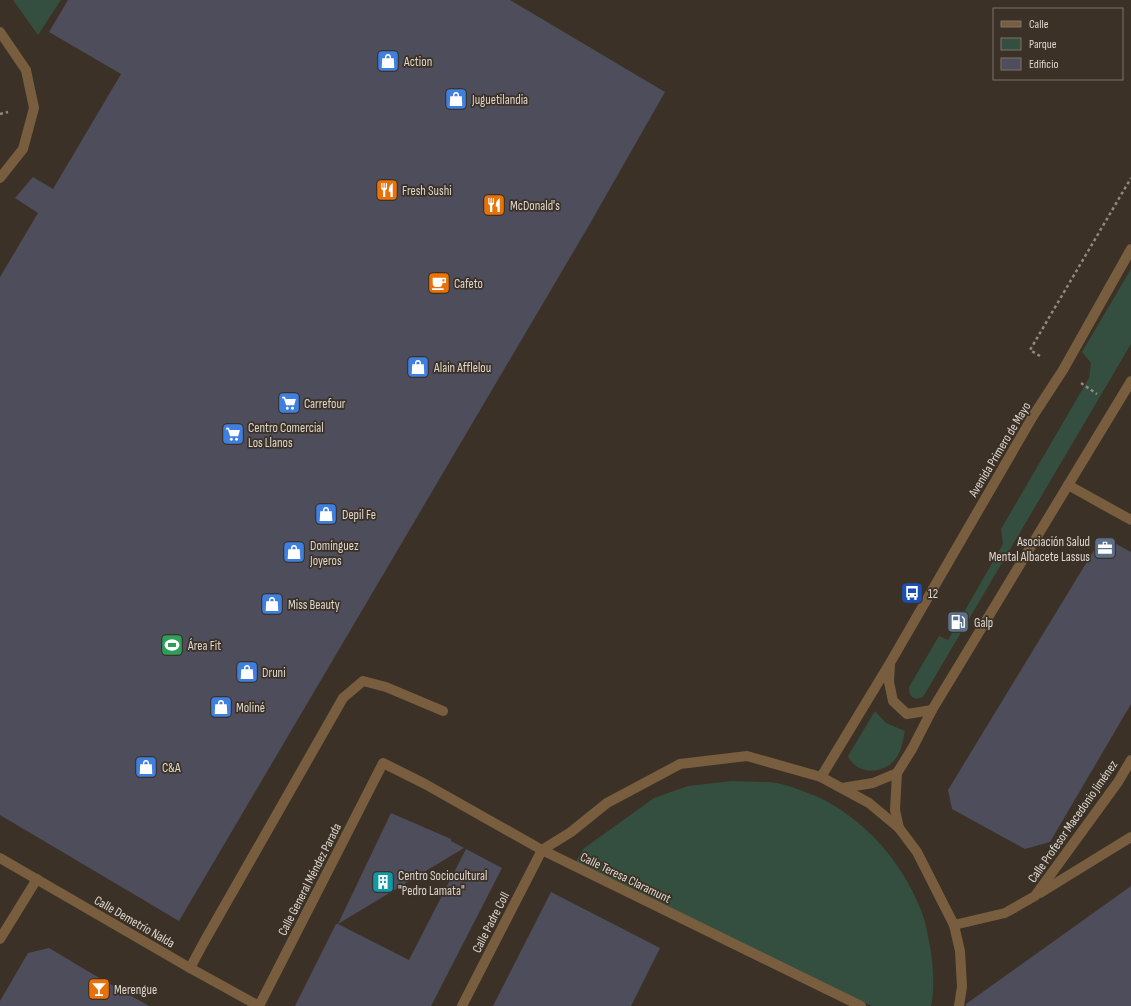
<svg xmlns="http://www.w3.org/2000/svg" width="1131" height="1006" font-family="'Sofia Sans Condensed',sans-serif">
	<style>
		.green { fill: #344f3f }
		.building { fill: #4d4d5c }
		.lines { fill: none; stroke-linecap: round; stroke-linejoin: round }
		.path { stroke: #918980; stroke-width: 2.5; stroke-dasharray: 3 3; stroke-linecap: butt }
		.service { stroke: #785e3e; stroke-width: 10 }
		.pedestrian { stroke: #785e3e; stroke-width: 10 }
		.minor { stroke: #785e3e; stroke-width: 10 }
		.labels { text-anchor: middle; stroke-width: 3.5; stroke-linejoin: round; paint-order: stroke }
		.poi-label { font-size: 13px; fill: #ded7d0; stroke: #3b3126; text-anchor: start }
		.street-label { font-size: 13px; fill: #ded7d0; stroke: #3b3126 }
	</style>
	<rect width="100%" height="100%" fill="#3b3126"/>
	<g class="green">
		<path d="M 13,0 L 61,0 L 38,35 Z"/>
		<path d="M 1131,269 L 1131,344 L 923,697 C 914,701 908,696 909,687 L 939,636 L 948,640 L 1003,544 L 1001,529 L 1089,378 L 1091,363 L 1082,352 Z"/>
		<path d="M 875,711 L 886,723 L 905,731 C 903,739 902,748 898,755 C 888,774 857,777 848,756 Z"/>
		<path d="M 732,781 C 747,782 763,781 777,783 C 788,785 808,793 818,797 C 864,819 901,860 920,908 C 926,921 928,937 931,952 C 933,970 935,988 931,1006 L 872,1006 L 572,869 L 583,849 L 654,798 L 688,786 Z"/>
	</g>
	<g class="building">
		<path d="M 68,0 L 510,0 L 665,92 L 588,227 L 179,921 L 0,815 L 0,277 L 38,213 L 15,198 L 33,177 L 53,189 L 121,74 L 49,32 Z"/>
		<path d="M 1109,540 L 1131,552 L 1131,704 L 1050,842 L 1025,849 L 952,809 L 948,790 L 1099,542 Z"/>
		<path d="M 391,813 L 451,839 L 451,841 L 464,848 L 338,924 L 409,960 L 466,849 L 502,868 L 431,1006 L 295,1006 L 336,924 L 338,924 Z"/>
		<path d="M 1131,886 L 1131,1006 L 966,1006 L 966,1004 Z"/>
		<path d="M 551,892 L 660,948 L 631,1006 L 493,1006 Z"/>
		<path d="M 49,948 L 96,976 L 149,1006 L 0,1006 L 0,1001 L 28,953 Z"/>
	</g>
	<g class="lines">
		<g class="path">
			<path d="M 0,114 L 8,112"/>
			<path d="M 1040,356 L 1030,350 L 1131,178"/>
			<path d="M 1081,383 L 1097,394"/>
		</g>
		<path class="service" d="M 190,968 L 204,942 L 343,698 L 363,681 L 386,687 L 443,711"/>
		<g class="pedestrian">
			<path d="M 542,850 L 861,1006"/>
			<path d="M 0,939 L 37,879"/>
		</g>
		<g class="minor">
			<path d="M 0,32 L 26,70 L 34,108 L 23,149 L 0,178"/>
			<path d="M 1068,485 L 1131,520"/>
			<path d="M 890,665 L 889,682 L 893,701 L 907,714 L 932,710"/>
			<path d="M 821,777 L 890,663 L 1033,416 L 1063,370 L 1131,249"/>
			<path d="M 842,788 L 873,783 L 897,773"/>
			<path d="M 899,828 L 895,810 L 897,773 L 912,749 L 932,710 L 1131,381"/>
			<path d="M 542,850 L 571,832 L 607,803 L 680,764 L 747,756 L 821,777 L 869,803 L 899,828 L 917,852 L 954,925 L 960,951 L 962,987 L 959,1006"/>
			<path d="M 0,858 L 190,968 L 259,1006"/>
			<path d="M 1040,893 L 1131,837"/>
			<path d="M 954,925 L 1005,913 L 1035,896 L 1118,782 L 1131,760"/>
			<path d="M 259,1006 L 383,763 L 425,784 L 542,850"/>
			<path d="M 462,1006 L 542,850"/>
		</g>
	</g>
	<defs>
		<g id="shop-square" transform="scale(1.15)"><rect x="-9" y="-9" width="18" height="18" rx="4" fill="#3f7fe0" stroke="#3b3126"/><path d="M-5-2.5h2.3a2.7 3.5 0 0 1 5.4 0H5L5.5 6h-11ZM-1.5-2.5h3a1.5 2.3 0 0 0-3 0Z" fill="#fff"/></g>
		<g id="restaurant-square" transform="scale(1.15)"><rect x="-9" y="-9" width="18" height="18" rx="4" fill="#e8710a" stroke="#3b3126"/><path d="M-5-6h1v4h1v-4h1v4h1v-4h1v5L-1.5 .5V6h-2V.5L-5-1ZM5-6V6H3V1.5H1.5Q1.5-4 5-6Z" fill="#fff"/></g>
		<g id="cafe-square" transform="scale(1.15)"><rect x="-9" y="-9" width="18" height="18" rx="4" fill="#e8710a" stroke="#3b3126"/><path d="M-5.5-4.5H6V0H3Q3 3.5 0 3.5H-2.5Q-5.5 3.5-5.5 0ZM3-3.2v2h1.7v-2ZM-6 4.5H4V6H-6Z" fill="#fff"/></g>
		<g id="supermarket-square" transform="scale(1.15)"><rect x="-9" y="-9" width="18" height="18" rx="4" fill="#3f7fe0" stroke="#3b3126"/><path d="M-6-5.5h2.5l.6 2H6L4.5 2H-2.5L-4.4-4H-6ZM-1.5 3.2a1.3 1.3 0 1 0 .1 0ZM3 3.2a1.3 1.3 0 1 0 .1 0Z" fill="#fff"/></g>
		<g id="office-square" transform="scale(1.15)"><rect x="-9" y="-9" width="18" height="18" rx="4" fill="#5c6f8a" stroke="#3b3126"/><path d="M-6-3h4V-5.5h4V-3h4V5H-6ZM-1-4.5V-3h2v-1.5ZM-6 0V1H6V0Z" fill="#fff"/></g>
		<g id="bus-square" transform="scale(1.15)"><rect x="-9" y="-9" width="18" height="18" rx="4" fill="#1a4fb4" stroke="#3b3126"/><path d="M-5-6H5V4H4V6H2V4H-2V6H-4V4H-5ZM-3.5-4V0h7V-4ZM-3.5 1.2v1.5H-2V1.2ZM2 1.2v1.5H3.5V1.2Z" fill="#fff"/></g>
		<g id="fuel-square" transform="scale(1.15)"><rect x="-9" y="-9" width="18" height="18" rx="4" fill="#5c6f8a" stroke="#3b3126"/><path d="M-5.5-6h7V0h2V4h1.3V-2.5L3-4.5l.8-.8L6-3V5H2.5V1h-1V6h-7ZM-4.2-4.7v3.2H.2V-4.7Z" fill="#fff"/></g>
		<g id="stadium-square" transform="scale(1.15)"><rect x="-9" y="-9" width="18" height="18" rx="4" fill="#2e9e5b" stroke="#3b3126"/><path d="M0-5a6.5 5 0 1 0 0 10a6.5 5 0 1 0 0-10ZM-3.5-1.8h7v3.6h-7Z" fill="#fff"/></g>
		<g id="building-square" transform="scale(1.15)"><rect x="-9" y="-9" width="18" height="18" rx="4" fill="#0f9aa8" stroke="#3b3126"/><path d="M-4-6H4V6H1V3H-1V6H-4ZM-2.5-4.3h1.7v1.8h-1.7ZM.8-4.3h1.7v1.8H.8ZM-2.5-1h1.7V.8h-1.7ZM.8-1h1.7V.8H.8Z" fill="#fff"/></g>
		<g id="bar-square" transform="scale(1.15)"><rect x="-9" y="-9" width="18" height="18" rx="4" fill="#e8710a" stroke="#3b3126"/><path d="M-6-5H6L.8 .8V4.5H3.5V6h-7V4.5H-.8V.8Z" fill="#fff"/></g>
	</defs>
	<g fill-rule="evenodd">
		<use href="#shop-square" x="388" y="61"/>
		<use href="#shop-square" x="456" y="99"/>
		<use href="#restaurant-square" x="387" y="190"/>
		<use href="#restaurant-square" x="494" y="205"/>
		<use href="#cafe-square" x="439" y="283"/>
		<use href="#shop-square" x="418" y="367"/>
		<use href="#supermarket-square" x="289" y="403"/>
		<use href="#supermarket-square" x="233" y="434"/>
		<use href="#shop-square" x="326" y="514"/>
		<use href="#office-square" x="1105" y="548"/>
		<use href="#shop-square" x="294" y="552"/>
		<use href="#bus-square" x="912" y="593"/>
		<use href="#shop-square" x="272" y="604"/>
		<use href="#fuel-square" x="958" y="622"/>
		<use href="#stadium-square" x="172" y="645"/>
		<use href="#shop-square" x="247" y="672"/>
		<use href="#shop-square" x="221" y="707"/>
		<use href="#shop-square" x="146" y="767"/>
		<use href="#building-square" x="383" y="882"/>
		<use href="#bar-square" x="99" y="989"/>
	</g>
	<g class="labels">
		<g class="poi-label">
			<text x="404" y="66">Action</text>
			<text x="472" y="104">Juguetilandia</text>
			<text x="402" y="195">Fresh Sushi</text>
			<text x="510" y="210">McDonald's</text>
			<text x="454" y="288">Cafeto</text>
			<text x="434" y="372">Alain Afflelou</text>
			<text x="304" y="408">Carrefour</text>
			<text x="248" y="432">Centro Comercial<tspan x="248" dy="15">Los Llanos</tspan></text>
			<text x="342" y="519">Depil Fe</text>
			<text x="1090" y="546" text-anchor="end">Asociación Salud<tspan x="1090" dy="15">Mental Albacete Lassus</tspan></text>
			<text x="310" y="550">Domínguez<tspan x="310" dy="15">Joyeros</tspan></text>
			<text x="928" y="598">12</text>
			<text x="288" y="609">Miss Beauty</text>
			<text x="974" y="627">Galp</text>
			<text x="188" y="650">Área Fit</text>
			<text x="262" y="677">Druni</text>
			<text x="236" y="712">Moliné</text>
			<text x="162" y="772">C&amp;A</text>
			<text x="398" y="880">Centro Sociocultural<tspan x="398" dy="15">"Pedro Lamata"</tspan></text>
			<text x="114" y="994">Merengue</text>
		</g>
		<g class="street-label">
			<text transform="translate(999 449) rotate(-59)" y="5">Avenida Primero de Mayo</text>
			<text transform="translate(1072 821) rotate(-55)" y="5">Calle Profesor Macedonio Jiménez</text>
			<text transform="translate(626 877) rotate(26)" y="5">Calle Teresa Claramunt</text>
			<text transform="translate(309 879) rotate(-63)" y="5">Calle General Méndez Parada</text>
			<text transform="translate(135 921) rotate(30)" y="5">Calle Demetrio Nalda</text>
			<text transform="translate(490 922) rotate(-63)" y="5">Calle Padre Coll</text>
		</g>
	</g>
	<rect x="993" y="8" width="130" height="72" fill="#3b3126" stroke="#7c736a"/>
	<rect x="1001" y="21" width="20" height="6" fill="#785e3e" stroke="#7c736a"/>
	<text x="1029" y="28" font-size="12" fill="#ded7d0">Calle</text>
	<rect x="1001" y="38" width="20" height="12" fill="#344f3f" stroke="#7c736a"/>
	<text x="1029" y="48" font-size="12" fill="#ded7d0">Parque</text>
	<rect x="1001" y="58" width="20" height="12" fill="#4d4d5c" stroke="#7c736a"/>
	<text x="1029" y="68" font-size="12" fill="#ded7d0">Edificio</text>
</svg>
